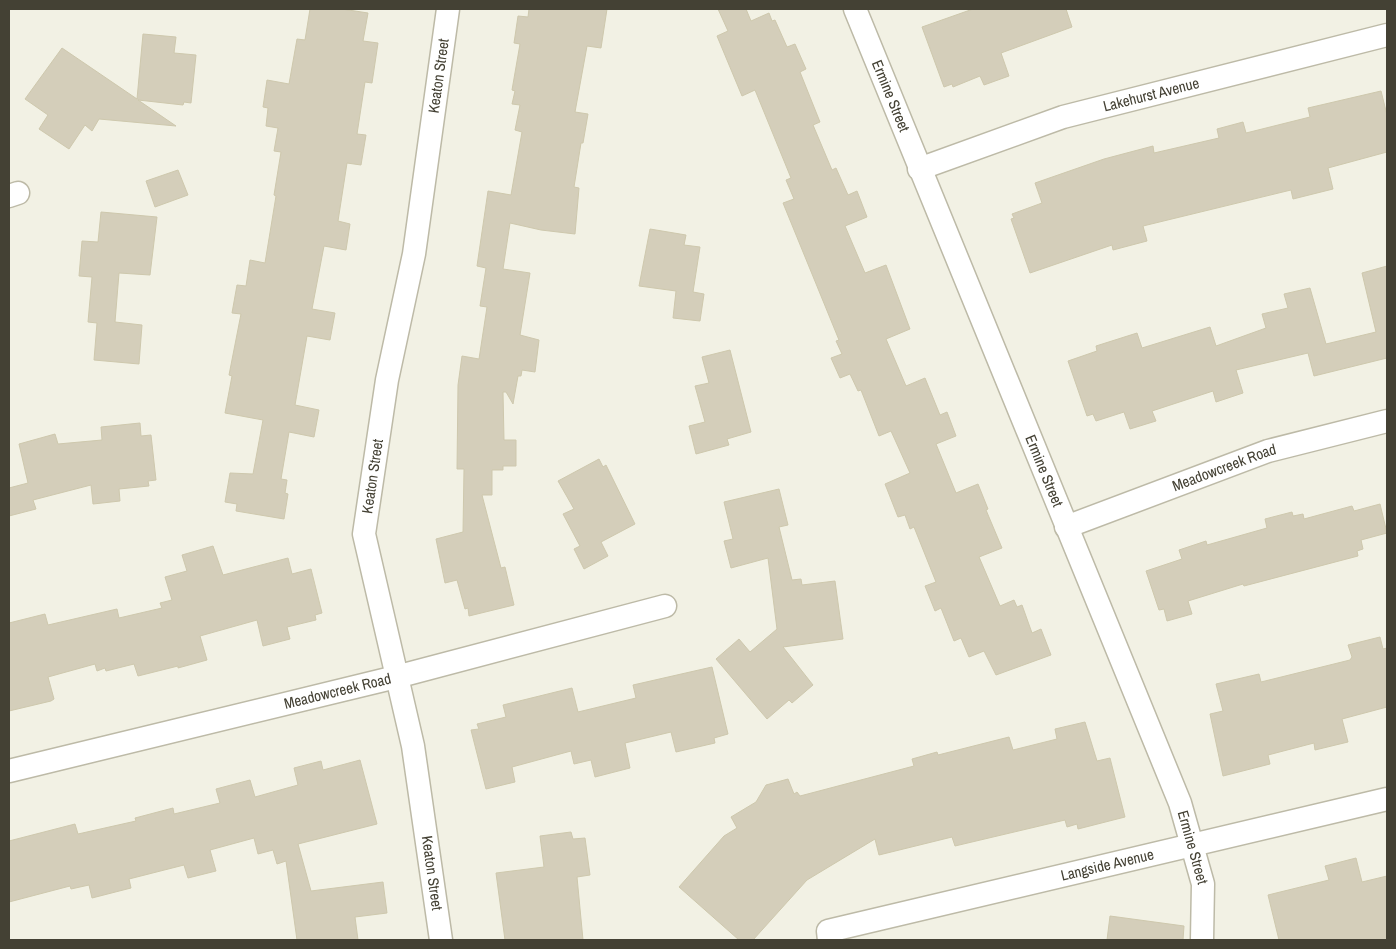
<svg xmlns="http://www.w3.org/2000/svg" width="1396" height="949" font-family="'Archivo Narrow',sans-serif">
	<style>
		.building { fill: #d4ceba; stroke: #cec8ad }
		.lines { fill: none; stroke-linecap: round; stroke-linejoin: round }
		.minor-casing { stroke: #bdbaa7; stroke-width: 25 }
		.minor { stroke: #fff; stroke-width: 22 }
		.labels { text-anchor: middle; stroke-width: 5; stroke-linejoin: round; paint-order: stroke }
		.street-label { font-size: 15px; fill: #444134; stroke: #fff }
	</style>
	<rect width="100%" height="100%" fill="#f2f1e4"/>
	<g class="building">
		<path d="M 310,9 L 342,9 L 368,13 L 363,41 L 378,43 L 372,83 L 365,82 L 357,134 L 366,135 L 361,165 L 347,163 L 338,221 L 350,224 L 346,250 L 324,246 L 312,309 L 335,313 L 330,340 L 307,336 L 295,405 L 319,410 L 314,437 L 289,432 L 281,479 L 287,480 L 285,493 L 288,494 L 284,519 L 236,511 L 237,504 L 225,502 L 230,473 L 253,474 L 263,420 L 225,413 L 232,376 L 229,375 L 241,314 L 232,313 L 237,285 L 246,286 L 250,260 L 265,263 L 276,196 L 274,195 L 281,152 L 274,151 L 278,128 L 266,126 L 268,108 L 263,107 L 267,80 L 289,84 L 297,39 L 305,40 Z"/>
		<path d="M 529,9 L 607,9 L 601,48 L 587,46 L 575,112 L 588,114 L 583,143 L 581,143 L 574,187 L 579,188 L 575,234 L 541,230 L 510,223 L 503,269 L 530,273 L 520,335 L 539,340 L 535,372 L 522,370 L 521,376 L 518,376 L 513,404 L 506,392 L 503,392 L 504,440 L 516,440 L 516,466 L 503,466 L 503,470 L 492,470 L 492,495 L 482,495 L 501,568 L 505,567 L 514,605 L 469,616 L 468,608 L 465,609 L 457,580 L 445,583 L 436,539 L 463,532 L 464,469 L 457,469 L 458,385 L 462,356 L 479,359 L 487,307 L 480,306 L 486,268 L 477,266 L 488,191 L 511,195 L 522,132 L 515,130 L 520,105 L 512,104 L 515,91 L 512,90 L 520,44 L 514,43 L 518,16 L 528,17 Z"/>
		<path d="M 718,9 L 746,9 L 751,21 L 769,13 L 772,21 L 775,20 L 787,47 L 795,44 L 806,69 L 800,72 L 820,122 L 813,125 L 832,170 L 836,168 L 848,195 L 857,191 L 867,217 L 845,226 L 865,273 L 886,265 L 910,329 L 886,339 L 906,386 L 925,378 L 940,415 L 947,412 L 956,436 L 936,444 L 956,493 L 978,484 L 988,509 L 986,510 L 1002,548 L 979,557 L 1000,606 L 1014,600 L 1017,607 L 1022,605 L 1032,633 L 1041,629 L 1051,655 L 996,675 L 984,651 L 969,657 L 961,638 L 954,641 L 941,608 L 935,611 L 925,586 L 936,582 L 914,527 L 910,529 L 905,515 L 898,517 L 885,484 L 910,473 L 891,431 L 879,436 L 861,390 L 858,391 L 850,374 L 840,378 L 831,358 L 842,354 L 836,341 L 839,340 L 783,203 L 794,199 L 786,180 L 791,178 L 755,90 L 742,96 L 717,36 L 728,31 Z"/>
		<path d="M 973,9 L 1066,9 L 1072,27 L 1001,53 L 1009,76 L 984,85 L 980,76 L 953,87 L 952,84 L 944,87 L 922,27 Z"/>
		<path d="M 143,34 L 176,37 L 174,53 L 196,55 L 191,103 L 184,102 L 183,105 L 138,100 L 176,126 L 99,119 L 92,131 L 85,125 L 69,149 L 39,129 L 48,115 L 25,99 L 62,48 L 137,99 Z"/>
		<path d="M 1381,91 L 1387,115 L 1387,152 L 1328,168 L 1333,189 L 1293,199 L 1291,190 L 1143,226 L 1147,241 L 1113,250 L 1112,245 L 1030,273 L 1011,219 L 1014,218 L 1012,214 L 1042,203 L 1035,183 L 1104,159 L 1153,146 L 1154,153 L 1219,138 L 1217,129 L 1243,122 L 1246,133 L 1310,117 L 1308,108 Z"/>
		<path d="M 178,170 L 188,195 L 155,207 L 146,181 Z"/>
		<path d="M 101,212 L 157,217 L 150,275 L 119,273 L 115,322 L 142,325 L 139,364 L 94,360 L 97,323 L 88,322 L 92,277 L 79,276 L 82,241 L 98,242 Z"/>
		<path d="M 650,229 L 686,235 L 684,245 L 700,247 L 693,292 L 704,294 L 700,321 L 673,318 L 676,291 L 639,286 Z"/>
		<path d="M 1387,266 L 1387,358 L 1314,376 L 1308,353 L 1236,370 L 1243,393 L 1216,402 L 1213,391 L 1152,411 L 1156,421 L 1130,429 L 1124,412 L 1096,421 L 1093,414 L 1087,416 L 1068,361 L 1097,351 L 1096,346 L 1137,333 L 1142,348 L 1210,327 L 1216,346 L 1266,328 L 1262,314 L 1288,308 L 1284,294 L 1310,288 L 1326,344 L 1376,332 L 1362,273 Z"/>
		<path d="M 730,350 L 751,432 L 727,439 L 729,445 L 696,454 L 689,426 L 705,422 L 695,386 L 709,383 L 702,357 Z"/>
		<path d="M 140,423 L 141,436 L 151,435 L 156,480 L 148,481 L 149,486 L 119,489 L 120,501 L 93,504 L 91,485 L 33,500 L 36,509 L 9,516 L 9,488 L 28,483 L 19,444 L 55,434 L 58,444 L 102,440 L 101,427 Z"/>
		<path d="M 599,459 L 603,467 L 606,465 L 635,524 L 601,542 L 608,556 L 584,569 L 574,549 L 580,546 L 563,514 L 574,509 L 558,481 Z"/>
		<path d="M 779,489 L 788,525 L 779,527 L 792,580 L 801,579 L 802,585 L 835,581 L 843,639 L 783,647 L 813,685 L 792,703 L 789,700 L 767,719 L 716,659 L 739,639 L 750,652 L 777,629 L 768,558 L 731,568 L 724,541 L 733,539 L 724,502 Z"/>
		<path d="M 1380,504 L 1387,533 L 1361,540 L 1363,549 L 1357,551 L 1358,556 L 1244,586 L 1243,584 L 1188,601 L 1192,614 L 1167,621 L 1164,609 L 1159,610 L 1146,571 L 1182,559 L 1179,550 L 1206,541 L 1207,545 L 1267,528 L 1265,519 L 1292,512 L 1293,516 L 1303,514 L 1304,519 L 1352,506 L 1354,511 Z"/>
		<path d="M 213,546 L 223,575 L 288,558 L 292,574 L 311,569 L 322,613 L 315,615 L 316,620 L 287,627 L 290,639 L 263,646 L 257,620 L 200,636 L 207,660 L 178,668 L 178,666 L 138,676 L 134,664 L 106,671 L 105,668 L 97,671 L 95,664 L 48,677 L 54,699 L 51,701 L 9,711 L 9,623 L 45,614 L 48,625 L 117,609 L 119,618 L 162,608 L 160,603 L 172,600 L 165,577 L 187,571 L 182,555 Z"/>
		<path d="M 1380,637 L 1383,649 L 1387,648 L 1387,707 L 1342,719 L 1348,742 L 1315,750 L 1314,743 L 1268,755 L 1270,764 L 1223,776 L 1210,714 L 1223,711 L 1216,684 L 1259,674 L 1261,682 L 1350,660 L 1352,657 L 1348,645 Z"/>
		<path d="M 712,667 L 728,734 L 714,738 L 715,743 L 676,752 L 671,732 L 625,743 L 630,768 L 595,777 L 591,760 L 574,764 L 571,751 L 512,767 L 515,782 L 486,789 L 471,730 L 479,729 L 477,724 L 506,717 L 503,705 L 572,688 L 578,712 L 636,698 L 633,685 Z"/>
		<path d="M 1085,722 L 1097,761 L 1110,758 L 1125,817 L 1078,829 L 1077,824 L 1067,827 L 1065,820 L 955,846 L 952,837 L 879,855 L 875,839 L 807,880 L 753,940 L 739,940 L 679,887 L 724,836 L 737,828 L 731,817 L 756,802 L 766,785 L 788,779 L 794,794 L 797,792 L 800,796 L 914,766 L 912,759 L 937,752 L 938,755 L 1009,737 L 1013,750 L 1057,739 L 1055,729 Z"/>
		<path d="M 360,760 L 377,824 L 298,844 L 311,891 L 383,882 L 387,913 L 355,917 L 358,940 L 297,940 L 286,861 L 277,864 L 273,850 L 258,854 L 254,838 L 210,850 L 216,871 L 188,878 L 184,865 L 129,879 L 131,888 L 92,898 L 89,885 L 71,889 L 70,886 L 9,902 L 9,841 L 75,824 L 78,834 L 136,821 L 135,818 L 173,808 L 174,814 L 220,803 L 216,789 L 250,780 L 255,797 L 298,785 L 294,768 L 321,761 L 323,770 Z"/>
		<path d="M 571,832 L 573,839 L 585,838 L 590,875 L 577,877 L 583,940 L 505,940 L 496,873 L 544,867 L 540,836 Z"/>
		<path d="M 1356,858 L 1362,882 L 1387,876 L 1387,940 L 1279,940 L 1268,895 L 1329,880 L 1325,866 Z"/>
		<path d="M 1110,916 L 1184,926 L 1183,940 L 1107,940 Z"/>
	</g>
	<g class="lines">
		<g class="minor-casing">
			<g id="minor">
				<path id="s1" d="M 855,9 L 1180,803 L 1203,884 L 1202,940"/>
				<path id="s2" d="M 919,169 L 1063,117 L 1387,35"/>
				<path d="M 9,196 L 18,193"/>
				<path id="s3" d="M 1066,527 L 1268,451 L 1387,421"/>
				<path id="s4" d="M 9,771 L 396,677 L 665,606"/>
				<path id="s5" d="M 441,940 L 413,746 L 364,534 L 387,380 L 414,254 L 448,9"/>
				<path id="s6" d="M 829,940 L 828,931 L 1387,799"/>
			</g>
		</g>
		<use href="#minor" class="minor"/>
	</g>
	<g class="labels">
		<g class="street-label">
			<text dy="5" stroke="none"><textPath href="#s5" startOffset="878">Keaton Street</textPath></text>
			<text dy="5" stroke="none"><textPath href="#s2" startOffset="244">Lakehurst Avenue</textPath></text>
			<text dy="5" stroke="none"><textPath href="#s1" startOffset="94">Ermine Street</textPath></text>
			<text dy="5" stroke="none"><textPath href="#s3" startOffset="169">Meadowcreek Road</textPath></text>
			<text dy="5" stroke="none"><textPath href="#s1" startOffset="499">Ermine Street</textPath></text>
			<text dy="5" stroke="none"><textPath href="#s5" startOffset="472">Keaton Street</textPath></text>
			<text dy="5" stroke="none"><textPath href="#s4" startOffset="338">Meadowcreek Road</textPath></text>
			<text dy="5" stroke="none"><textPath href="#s1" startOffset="904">Ermine Street</textPath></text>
			<text dy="5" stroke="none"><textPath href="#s6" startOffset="296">Langside Avenue</textPath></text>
			<text transform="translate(432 873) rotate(82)" y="5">Keaton Street</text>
		</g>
	</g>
	<rect width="1396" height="949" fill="none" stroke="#444134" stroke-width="20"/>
</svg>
